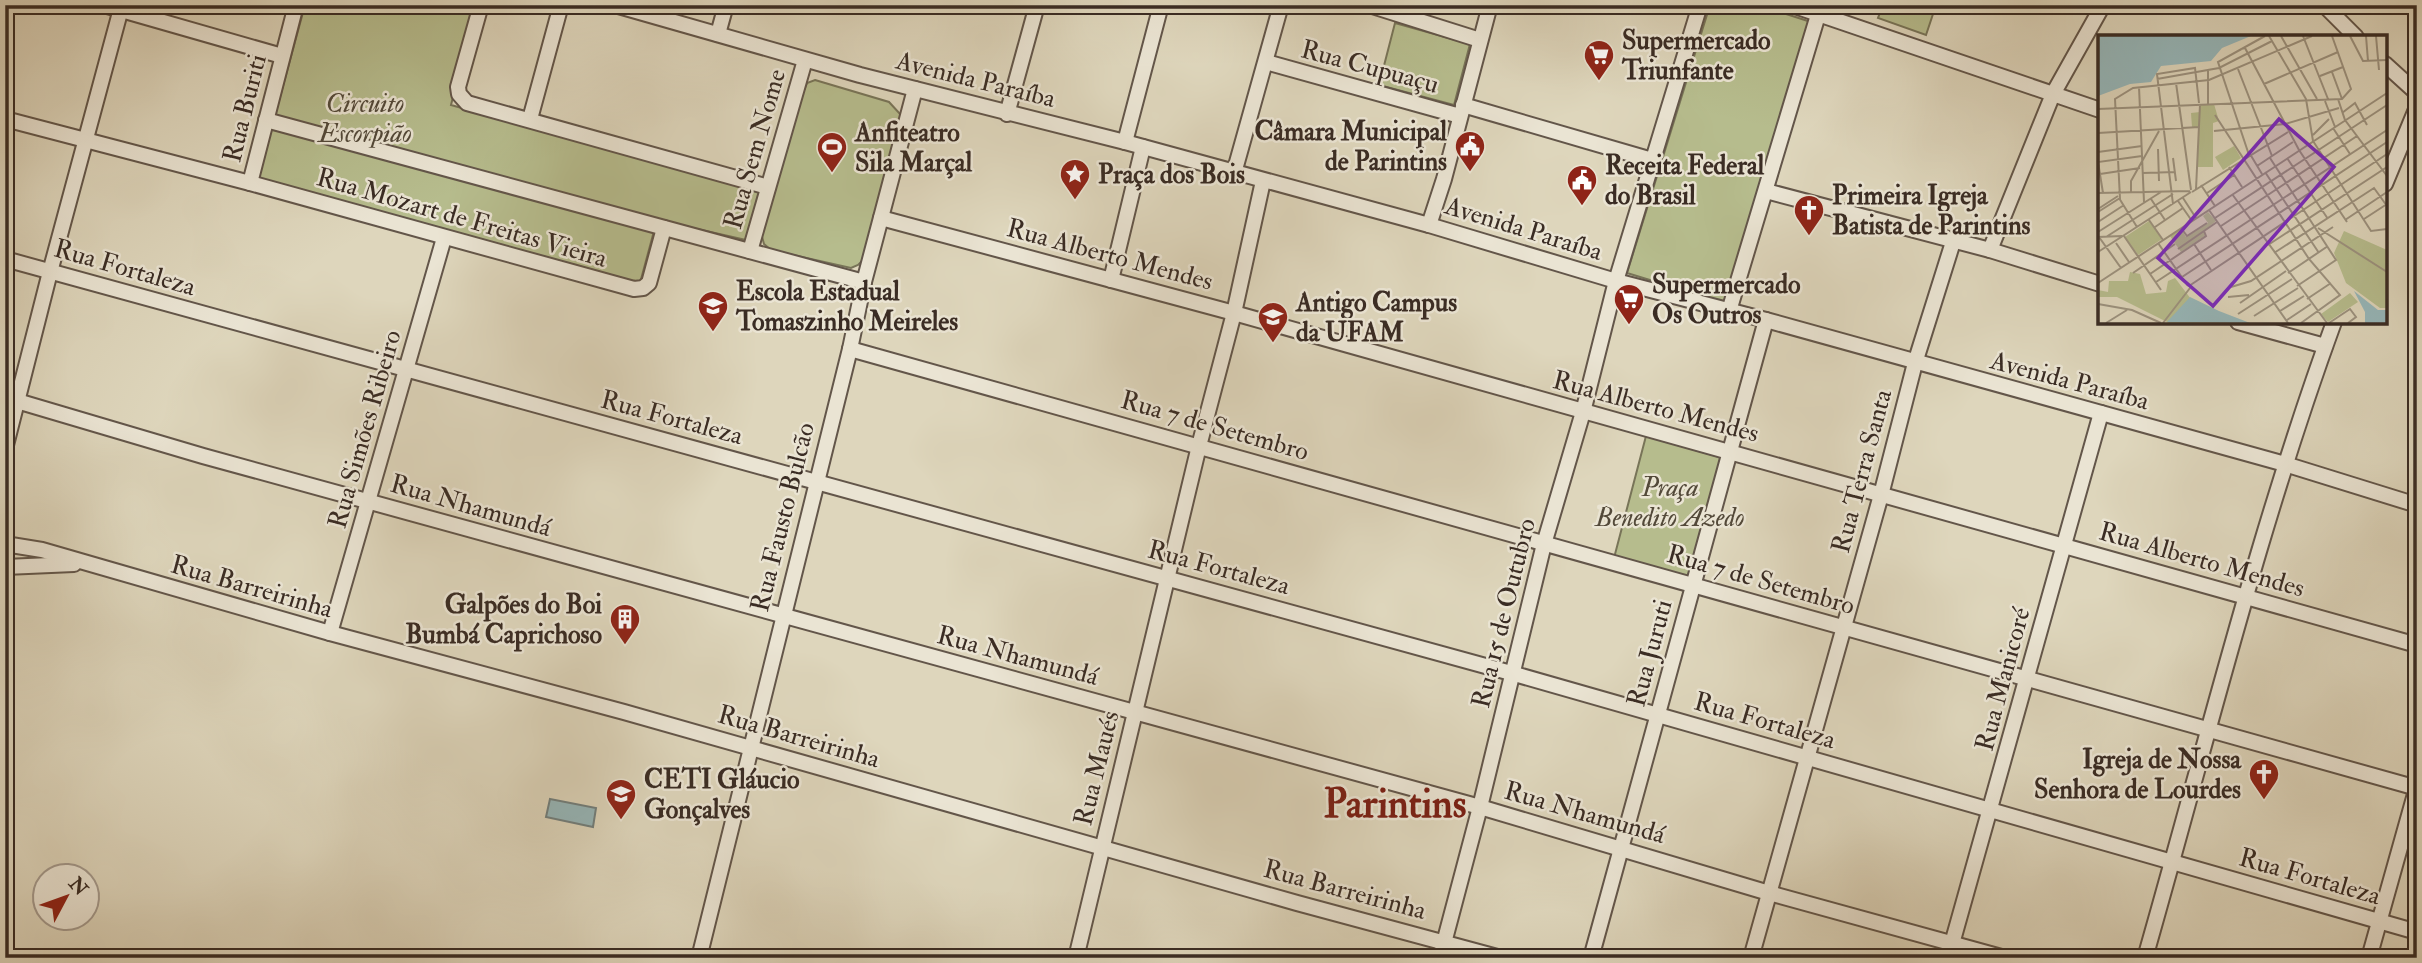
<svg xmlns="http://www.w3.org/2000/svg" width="2422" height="963" font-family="'IM FELL Double Pica',serif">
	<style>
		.green { fill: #b6bc8d; stroke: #787458; stroke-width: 2 }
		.water { fill: #96b7ba; stroke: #717f7e; stroke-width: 2 }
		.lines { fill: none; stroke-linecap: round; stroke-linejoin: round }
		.minor-casing { stroke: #63564a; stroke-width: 18 }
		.minor { stroke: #eae4d3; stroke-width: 14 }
		.labels { text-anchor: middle; stroke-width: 5; stroke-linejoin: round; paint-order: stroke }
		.poi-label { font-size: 26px; font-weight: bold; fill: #3a2c24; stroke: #eae4d3; text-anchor: start }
		.street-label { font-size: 26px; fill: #3a2c24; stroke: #eae4d3 }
		.park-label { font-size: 26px; font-style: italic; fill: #534939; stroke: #eae4d3 }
		.town-label { font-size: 40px; font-weight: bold; fill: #7a1f14; stroke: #eae4d3 }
		.inset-river { fill: none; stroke: #96b7ba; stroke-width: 3.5 }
		.inset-road { fill: none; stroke: #9c927f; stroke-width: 2 }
		.view { fill: #7b2cbf; fill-opacity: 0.15; stroke: #7b2cbf; stroke-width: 3.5 }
		.inset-edge { fill: none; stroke: #3a2c24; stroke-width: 3.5 }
	</style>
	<rect width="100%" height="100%" fill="#ded6bc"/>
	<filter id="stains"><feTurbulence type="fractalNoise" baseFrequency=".00286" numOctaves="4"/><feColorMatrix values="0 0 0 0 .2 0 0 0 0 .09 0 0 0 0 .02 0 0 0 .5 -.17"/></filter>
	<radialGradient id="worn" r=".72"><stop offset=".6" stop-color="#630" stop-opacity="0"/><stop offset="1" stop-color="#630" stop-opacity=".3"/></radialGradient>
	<g class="green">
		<path d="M 305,5 L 476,5 L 451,105 L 760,191 L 746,240 L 657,220 L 640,283 L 258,178 Z"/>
		<path d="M 1710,5 L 1758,5 L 1811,22 L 1725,303 L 1627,273 Z"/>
		<path d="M 1883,5 L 1936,5 L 1926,35 L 1878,18 Z"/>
		<path d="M 1395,23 L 1470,44 L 1454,105 L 1379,85 Z"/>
		<path d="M 815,80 L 889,102 L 901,115 L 864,259 L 858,265 L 851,268 L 771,250 L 764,244 L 761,233 L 804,90 L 807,83 Z"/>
		<path d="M 1646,436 L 1723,458 L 1690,580 L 1614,558 Z"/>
	</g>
	<path class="water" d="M 550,799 L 596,808 L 593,827 L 546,817 Z"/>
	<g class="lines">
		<g class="minor-casing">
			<g id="minor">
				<path d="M 104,5 L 282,56"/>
				<path d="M 481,5 L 458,87 L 459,94 L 467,103 L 768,187"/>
				<path d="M 615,5 L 860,75 L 1125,142 L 1429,225 L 1616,281 L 1766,320 L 2285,464 L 2417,505"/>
				<path d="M 1369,5 L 1480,40"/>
				<path d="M 1792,5 L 2100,110"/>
				<path d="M 2324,5 L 2356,37"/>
				<path d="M 718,34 L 726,5"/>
				<path d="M 1266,62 L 1460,116"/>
				<path d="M 2385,64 L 2417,93"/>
				<path d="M 1463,105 L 1652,160"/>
				<path d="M 1007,114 L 1037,5"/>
				<path d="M 5,119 L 250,183 L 634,289 L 643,288 L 649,283 L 664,228"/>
				<path d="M 530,119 L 561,5"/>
				<path d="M 266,120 L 864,282"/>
				<path d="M 1125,142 L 1161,5"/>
				<path d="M 1234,173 L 1281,5"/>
				<path d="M 250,183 L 296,5"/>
				<path d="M 2385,184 L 2417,107"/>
				<path d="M 1766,191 L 1990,250 L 2100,284"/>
				<path d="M 881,218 L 1234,313 L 2417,645"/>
				<path d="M 1429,225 L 1444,179 L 1490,5"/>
				<path d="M 1990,250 L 2053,94 L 2103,5"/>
				<path d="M 750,251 L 805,60"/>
				<path d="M 5,259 L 1511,673 L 2417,932"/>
				<path d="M 1111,280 L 1143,147"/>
				<path d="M 1729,311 L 1818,15"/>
				<path d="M 2238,322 L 2325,346"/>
				<path d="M 850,349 L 2417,788"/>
				<path d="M 17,401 L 203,456 L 1480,807 L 1769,893 L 2005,958"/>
				<path d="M 5,449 L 50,272 L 122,5"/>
				<path d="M 5,544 L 42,550 L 330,633 L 624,712 L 1297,903 L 1501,958"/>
				<path d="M 5,567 L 74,564"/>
				<path d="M 330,633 L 444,238"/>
				<path d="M 699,958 L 850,349 L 864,282 L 915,89"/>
				<path d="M 1076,958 L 1199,446 L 1234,313 L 1263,181"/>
				<path d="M 1440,958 L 1480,807 L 1544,544 L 1583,412 L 1616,281 L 1700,5"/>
				<path d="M 1591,958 L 1766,320"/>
				<path d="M 1751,958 L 1881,495 L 1915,363 L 1953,242"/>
				<path d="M 1948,958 L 2101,413"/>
				<path d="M 2145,958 C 2206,745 2258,530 2334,322"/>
				<path d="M 2369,958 L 2417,787"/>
			</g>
		</g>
		<use href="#minor" class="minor"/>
	</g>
	<defs>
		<g id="supermarket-pin" transform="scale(1.575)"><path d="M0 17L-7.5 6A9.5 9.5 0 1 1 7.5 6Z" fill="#8f2418" stroke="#eae4d3"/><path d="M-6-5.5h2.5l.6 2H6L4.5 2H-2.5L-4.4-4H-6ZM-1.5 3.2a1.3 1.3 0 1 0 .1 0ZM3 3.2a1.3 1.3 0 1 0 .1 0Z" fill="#fff"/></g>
		<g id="civic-pin" transform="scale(1.575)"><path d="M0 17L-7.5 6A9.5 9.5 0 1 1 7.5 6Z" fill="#8f2418" stroke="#eae4d3"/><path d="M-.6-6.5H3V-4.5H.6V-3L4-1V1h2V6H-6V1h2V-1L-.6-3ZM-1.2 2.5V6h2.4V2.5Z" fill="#fff"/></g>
		<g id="stadium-pin" transform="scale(1.575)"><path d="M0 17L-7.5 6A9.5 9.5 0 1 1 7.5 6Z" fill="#8f2418" stroke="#eae4d3"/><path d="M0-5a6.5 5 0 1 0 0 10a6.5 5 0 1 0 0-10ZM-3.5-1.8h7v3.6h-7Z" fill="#fff"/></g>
		<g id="sight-pin" transform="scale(1.575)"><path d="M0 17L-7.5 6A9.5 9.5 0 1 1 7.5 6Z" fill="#8f2418" stroke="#eae4d3"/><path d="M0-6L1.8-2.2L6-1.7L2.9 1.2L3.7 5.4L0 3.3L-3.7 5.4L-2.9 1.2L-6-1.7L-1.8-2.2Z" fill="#fff"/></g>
		<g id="church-pin" transform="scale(1.575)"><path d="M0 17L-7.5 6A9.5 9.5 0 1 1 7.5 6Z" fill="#8f2418" stroke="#eae4d3"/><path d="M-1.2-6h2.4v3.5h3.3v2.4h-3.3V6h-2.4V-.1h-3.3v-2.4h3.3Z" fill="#fff"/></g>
		<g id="school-pin" transform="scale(1.575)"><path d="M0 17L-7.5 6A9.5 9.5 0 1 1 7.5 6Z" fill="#8f2418" stroke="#eae4d3"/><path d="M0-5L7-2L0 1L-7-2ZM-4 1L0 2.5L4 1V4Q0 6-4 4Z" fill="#fff"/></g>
		<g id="university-pin" transform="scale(1.575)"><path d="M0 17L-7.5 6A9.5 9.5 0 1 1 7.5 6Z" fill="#8f2418" stroke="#eae4d3"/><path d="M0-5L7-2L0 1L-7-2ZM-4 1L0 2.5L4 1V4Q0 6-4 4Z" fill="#fff"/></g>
		<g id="building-pin" transform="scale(1.575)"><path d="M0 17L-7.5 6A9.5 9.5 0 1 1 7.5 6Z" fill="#8f2418" stroke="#eae4d3"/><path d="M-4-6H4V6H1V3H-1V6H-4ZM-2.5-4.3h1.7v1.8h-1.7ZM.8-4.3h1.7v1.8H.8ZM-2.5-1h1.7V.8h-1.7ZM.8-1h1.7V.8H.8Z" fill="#fff"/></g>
	</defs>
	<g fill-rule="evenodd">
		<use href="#supermarket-pin" x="1599" y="55"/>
		<use href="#civic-pin" x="1470" y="146"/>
		<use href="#stadium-pin" x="832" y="147"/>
		<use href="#sight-pin" x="1075" y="174"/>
		<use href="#civic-pin" x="1582" y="180"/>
		<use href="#church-pin" x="1809" y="210"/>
		<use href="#supermarket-pin" x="1629" y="299"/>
		<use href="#school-pin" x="713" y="306"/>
		<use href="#university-pin" x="1273" y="317"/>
		<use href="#building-pin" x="625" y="619"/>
		<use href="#church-pin" x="2264" y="774"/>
		<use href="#school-pin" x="621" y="794"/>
	</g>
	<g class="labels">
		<g class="poi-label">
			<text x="1622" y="49">Supermercado<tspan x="1622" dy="30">Triunfante</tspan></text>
			<text x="1447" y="140" text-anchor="end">Câmara Municipal<tspan x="1447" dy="30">de Parintins</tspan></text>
			<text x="855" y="141">Anfiteatro<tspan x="855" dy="30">Sila Marçal</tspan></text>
			<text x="1605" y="174">Receita Federal<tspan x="1605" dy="30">do Brasil</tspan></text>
			<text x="1098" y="183">Praça dos Bois</text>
			<text x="1832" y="204">Primeira Igreja<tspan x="1832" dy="30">Batista de Parintins</tspan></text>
			<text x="1652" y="293">Supermercado<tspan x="1652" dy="30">Os Outros</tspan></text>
			<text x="736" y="300">Escola Estadual<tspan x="736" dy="30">Tomaszinho Meireles</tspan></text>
			<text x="1296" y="311">Antigo Campus<tspan x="1296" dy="30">da UFAM</tspan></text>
			<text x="602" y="613" text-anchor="end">Galpões do Boi<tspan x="602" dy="30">Bumbá Caprichoso</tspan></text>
			<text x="2241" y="768" text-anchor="end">Igreja de Nossa<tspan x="2241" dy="30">Senhora de Lourdes</tspan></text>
			<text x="644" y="788">CETI Gláucio<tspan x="644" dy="30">Gonçalves</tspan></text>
		</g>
		<g class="street-label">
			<text transform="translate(1370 66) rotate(15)" y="9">Rua Cupuaçu</text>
			<text transform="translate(976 79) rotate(14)" y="9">Avenida Paraíba</text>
			<text transform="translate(244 108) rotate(-76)" y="9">Rua Buriti</text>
			<text transform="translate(754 149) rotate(-74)" y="9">Rua Sem Nome</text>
			<text transform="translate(462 217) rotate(16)" y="9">Rua Mozart de Freitas Vieira</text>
			<text transform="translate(1524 228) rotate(17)" y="9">Avenida Paraíba</text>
			<text transform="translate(1110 254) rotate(15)" y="9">Rua Alberto Mendes</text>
			<text transform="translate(125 267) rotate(16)" y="9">Rua Fortaleza</text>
			<text transform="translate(2070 380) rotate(15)" y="9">Avenida Paraíba</text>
			<text transform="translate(1656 406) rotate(15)" y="9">Rua Alberto Mendes</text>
			<text transform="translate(672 417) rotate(15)" y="9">Rua Fortaleza</text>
			<text transform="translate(1215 425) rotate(16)" y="9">Rua 7 de Setembro</text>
			<text transform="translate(364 429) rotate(-74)" y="9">Rua Simões Ribeiro</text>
			<text transform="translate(1861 471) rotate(-75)" y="9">Rua Terra Santa</text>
			<text transform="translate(471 505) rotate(16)" y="9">Rua Nhamundá</text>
			<text transform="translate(782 517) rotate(-76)" y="9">Rua Fausto Bulcão</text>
			<text transform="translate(2202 559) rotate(16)" y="9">Rua Alberto Mendes</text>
			<text transform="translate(1219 567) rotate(15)" y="9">Rua Fortaleza</text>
			<text transform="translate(1761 579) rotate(16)" y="9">Rua 7 de Setembro</text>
			<text transform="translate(252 586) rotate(16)" y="9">Rua Barreirinha</text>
			<text transform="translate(1503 613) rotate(-76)" y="9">Rua 15 de Outubro</text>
			<text transform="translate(1649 653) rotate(-75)" y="9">Rua Juruti</text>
			<text transform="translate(1018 655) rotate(15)" y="9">Rua Nhamundá</text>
			<text transform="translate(2002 679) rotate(-75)" y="9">Rua Manicoré</text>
			<text transform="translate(1765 720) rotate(16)" y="9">Rua Fortaleza</text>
			<text transform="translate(799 736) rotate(16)" y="9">Rua Barreirinha</text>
			<text transform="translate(1096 768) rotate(-76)" y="9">Rua Maués</text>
			<text transform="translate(1585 812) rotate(16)" y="9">Rua Nhamundá</text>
			<text transform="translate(2310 876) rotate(16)" y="9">Rua Fortaleza</text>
			<text transform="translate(1345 889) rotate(15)" y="9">Rua Barreirinha</text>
		</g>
		<g class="park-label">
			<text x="365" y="112">Circuito<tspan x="365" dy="30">Escorpião</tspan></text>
			<text x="1670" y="496">Praça<tspan x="1670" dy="30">Benedito Azedo</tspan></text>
		</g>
		<g class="town-label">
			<text x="1395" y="817">Parintins</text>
		</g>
	</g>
	<g transform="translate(2098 35)">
		<rect width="289" height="289" fill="#ded6bc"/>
		<path d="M 116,69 L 121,86 L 115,88 L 115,132 L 99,132 L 101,92 L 94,92 L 93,78 L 102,77 L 102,70 ZM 136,111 L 143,123 L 125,135 L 117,122 ZM 110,177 L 118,186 L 106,196 L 108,200 L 83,217 L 72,201 L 83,194 L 88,202 L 110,188 L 105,181 ZM 51,186 L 64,204 L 40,220 L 27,202 ZM 246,196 L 289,215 L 289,273 L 282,273 L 248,248 L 236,218 ZM 32,237 L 42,239 L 48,259 L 68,257 L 70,246 L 77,243 L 93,264 L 146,288 L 71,288 L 19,262 L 0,262 L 0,255 L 10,257 L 11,246 L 30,246 ZM 252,258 L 260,267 L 230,287 L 223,279 Z" fill="#b6bc8d"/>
		<path d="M 0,1 L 153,1 L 124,13 L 113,26 L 63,31 L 53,47 L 32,49 L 0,61 ZM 256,256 L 280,275 L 289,275 L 289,288 L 267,288 L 267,277 ZM 92,262 L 121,276 L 152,288 L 69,287 Z" fill="#96b7ba"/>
		<path class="inset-river" d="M 0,8 L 24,1"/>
		<path class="inset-road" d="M 171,1 L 208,64 L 215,106 L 273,196 L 289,194M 183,1 L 219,64M 205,1 L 230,64M 252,1 L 265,26 L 289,25M 268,1 L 270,26M 278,1 L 281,35M 143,14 L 147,13 L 201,115 L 249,187M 140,34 L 174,121M 110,36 L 110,69M 234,37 L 244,64M 222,41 L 245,32M 59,44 L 121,33 L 174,6M 78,48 L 93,155M 166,49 L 240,17M 41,52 L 46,167M 240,64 L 247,85 L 289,141M 227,66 L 237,92M 0,74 L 244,64 L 253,54 L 234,1M 244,78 L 257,68 L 269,90M 117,80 L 211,224 L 242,260 L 203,288M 187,89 L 241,73M 235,93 L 252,119M 116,96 L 187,89M 0,98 L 101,92M 215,100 L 231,84M 60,114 L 61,146M 0,117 L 44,111M 152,119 L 164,139M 151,120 L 120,27 L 167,1M 75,123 L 78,146M 172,123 L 238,225 L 199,251M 189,123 L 230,184M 159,131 L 195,107M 131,132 L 144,152M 167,137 L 221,218M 45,138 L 77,137M 2,139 L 42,133M 103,150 L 117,171M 98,154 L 102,70M 33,157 L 33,146 L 61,96M 94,157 L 190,97M 0,158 L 92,156M 5,158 L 0,127 L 44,121M 109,158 L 136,140M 134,159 L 229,288M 21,163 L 39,192M 85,163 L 98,183M 22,164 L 17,64 L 35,53 L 111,45 L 214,1M 53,164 L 67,185M 80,166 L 94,186M 75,169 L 59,39 L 97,33 L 101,68M 0,174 L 20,161M 111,175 L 190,288M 0,177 L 22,163M 117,183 L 289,70M 266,184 L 289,169M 51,185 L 65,205M 247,185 L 289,157M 0,187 L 26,170M 123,191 L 259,101M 57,192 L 85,173M 83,193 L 89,201 L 109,188M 220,193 L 289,237M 0,197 L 63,157M 26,201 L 63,255M 0,202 L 24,201M 1,202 L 23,233M 8,202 L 75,159M 18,208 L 31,227M 60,208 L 90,251M 96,209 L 113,235M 170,210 L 289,132M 80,214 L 119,187M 0,217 L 93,157M 176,218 L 276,153 L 289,171M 35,238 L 77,209M 190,238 L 230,211M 52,239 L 108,201 L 106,196M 84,242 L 289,107M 58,247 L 289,95M 0,248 L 289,58M 91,251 L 289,119M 133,252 L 153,246 L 235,192M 130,262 L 151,260M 209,264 L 233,248M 142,268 L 188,236M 0,269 L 34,275 L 63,288M 182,276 L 206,261M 140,279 L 194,244M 156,281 L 200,253M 189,285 L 213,269M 8,288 L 29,275M 65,288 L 92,253M 231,288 L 252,274 L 258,282 L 250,288"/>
		<path class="view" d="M 181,84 L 236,132 L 115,271 L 60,223 Z"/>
		<rect width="289" height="289" class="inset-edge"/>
	</g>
	<rect width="2422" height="963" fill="none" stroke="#ded6bc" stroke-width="28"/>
	<rect x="7" y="7" width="2408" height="949" fill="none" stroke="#3a2c24" stroke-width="3.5"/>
	<rect x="14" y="14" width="2394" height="935" fill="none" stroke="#3a2c24" stroke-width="2"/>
	<g transform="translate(66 897) rotate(49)"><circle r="33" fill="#eae4d3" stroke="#a49a8d" stroke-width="2"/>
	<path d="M0-5L12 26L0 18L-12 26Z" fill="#8f2418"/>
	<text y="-10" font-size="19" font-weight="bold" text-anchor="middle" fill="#3a2c24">N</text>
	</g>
	<rect width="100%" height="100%" filter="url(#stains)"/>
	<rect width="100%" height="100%" fill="url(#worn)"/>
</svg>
